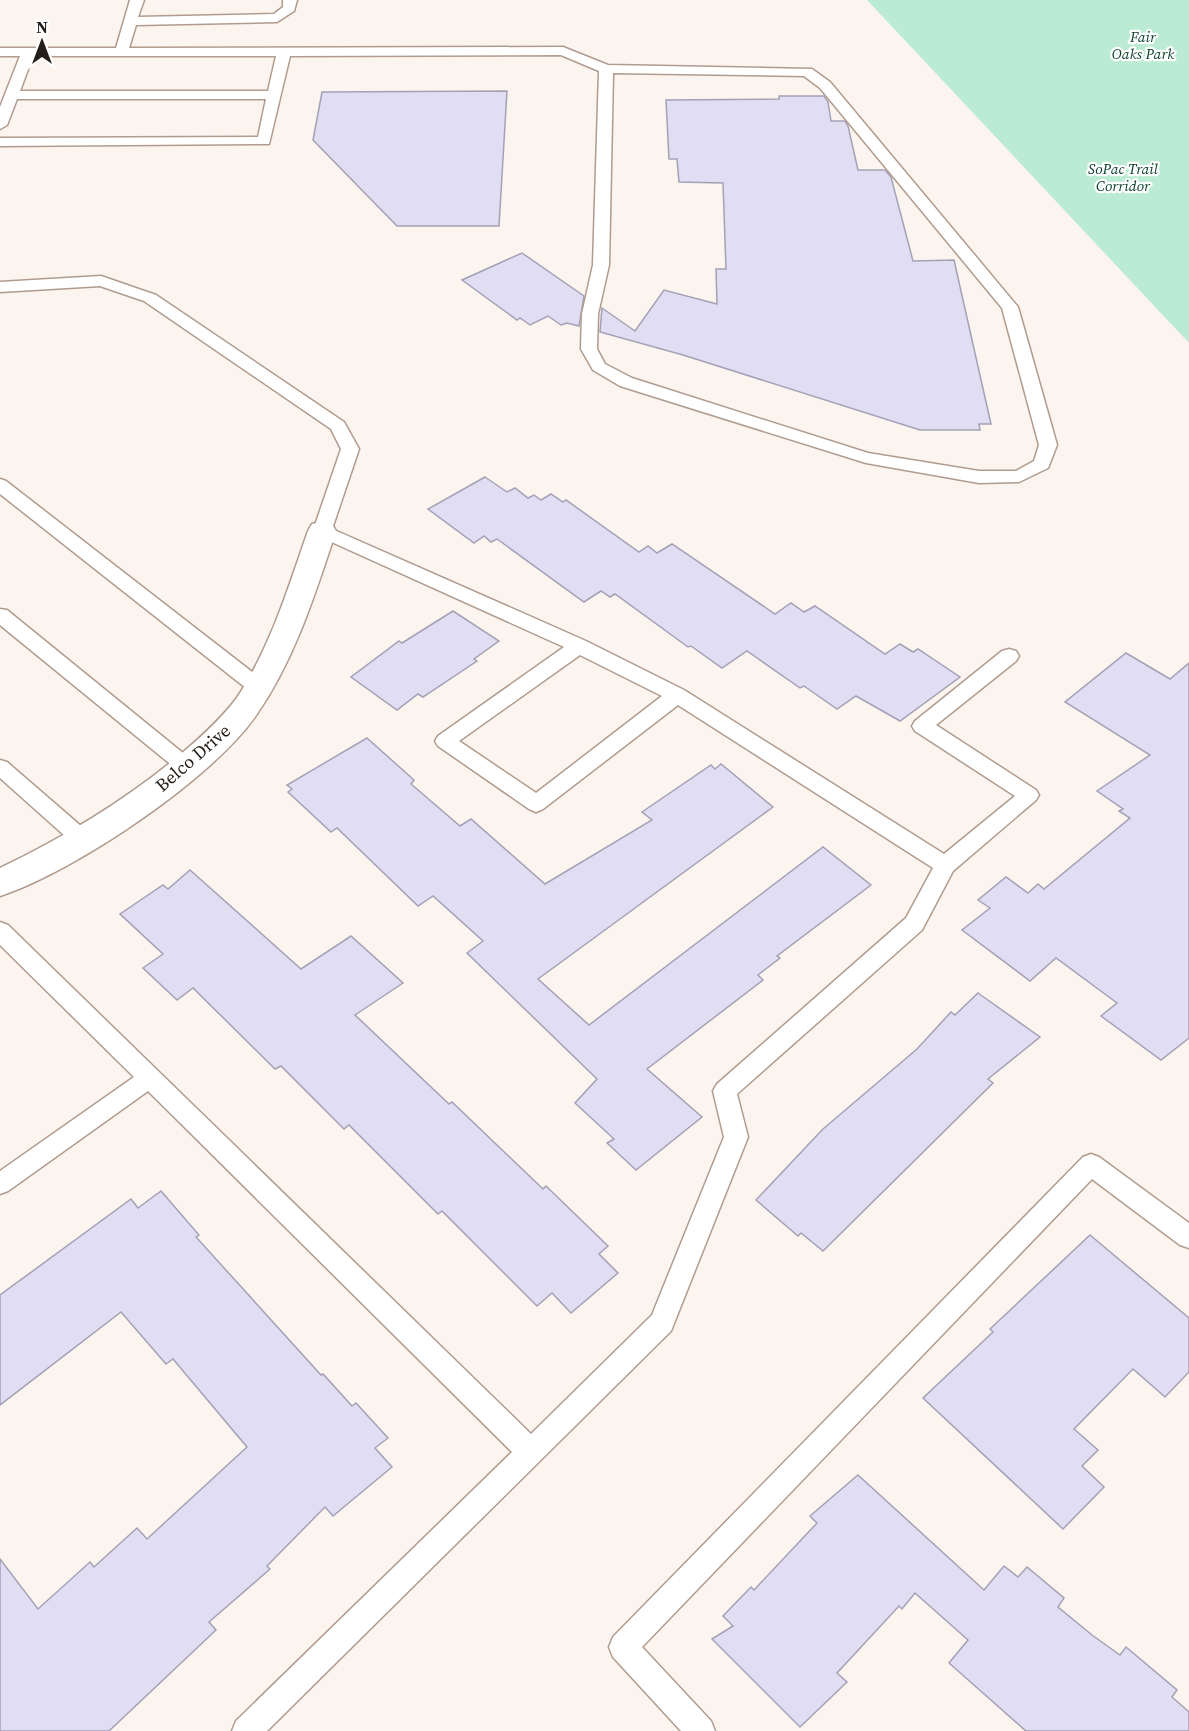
<svg xmlns="http://www.w3.org/2000/svg" width="1189" height="1731" font-family="'Source Serif 4',serif">
	<style>
		.green { fill: #bbecd3 }
		.building { fill: #e1ddf3; stroke: #a4a1b6; stroke-width: 1.5 }
		.lines { fill: none; stroke-linecap: round; stroke-linejoin: round }
		.lane-casing { stroke: #b09c8e; stroke-width: 3 }
		.street-casing { stroke: #b09c8e; stroke-width: 3 }
		.lane { fill: #fff; fill-rule: evenodd }
		.street { fill: #fff; fill-rule: evenodd }
		.labels { text-anchor: middle; stroke-width: 4.5; stroke-linejoin: round; paint-order: stroke }
		.far-park-label { font-size: 15px; font-style: italic; fill: #10422f; stroke: #fff }
		.street-label { font-size: 18px; fill: #251e18; stroke: #fff }
	</style>
	<rect width="100%" height="100%" fill="#fcf4ee"/>
	<path class="green" d="M 867,0 L 1189,0 L 1189,343 Z"/>
	<g class="building">
		<path d="M 507,91 L 499,226 L 397,226 L 313,140 L 322,92 Z"/>
		<path d="M 779,96 L 824,96 L 828,102 L 831,121 L 845,121 L 848,126 L 858,170 L 885,170 L 891,177 L 913,261 L 954,260 L 991,424 L 979,424 L 980,430 L 920,430 L 683,355 L 600,332 L 602,308 L 635,331 L 664,290 L 717,304 L 716,269 L 726,269 L 723,183 L 679,182 L 677,159 L 669,159 L 666,100 L 779,99 Z"/>
		<path d="M 522,253 L 584,296 L 579,326 L 567,323 L 561,325 L 548,316 L 530,325 L 520,318 L 517,320 L 462,280 Z"/>
		<path d="M 485,477 L 507,492 L 515,488 L 528,498 L 534,495 L 541,500 L 551,494 L 563,502 L 566,500 L 639,552 L 648,546 L 657,553 L 672,544 L 775,614 L 791,603 L 804,612 L 815,606 L 885,654 L 900,644 L 913,652 L 918,649 L 960,677 L 900,721 L 856,696 L 837,709 L 804,686 L 800,688 L 747,651 L 722,668 L 691,646 L 688,647 L 615,594 L 610,597 L 601,591 L 584,602 L 497,539 L 491,542 L 484,536 L 474,543 L 428,509 Z"/>
		<path d="M 453,611 L 499,641 L 474,659 L 477,661 L 423,697 L 418,694 L 397,710 L 351,677 L 399,641 L 402,643 Z"/>
		<path d="M 1126,653 L 1170,679 L 1189,663 L 1189,1038 L 1161,1060 L 1101,1016 L 1117,1003 L 1056,958 L 1030,981 L 962,930 L 990,908 L 978,900 L 1006,877 L 1028,893 L 1038,884 L 1044,889 L 1130,818 L 1119,811 L 1123,809 L 1097,791 L 1150,755 L 1065,702 Z"/>
		<path d="M 367,738 L 414,780 L 411,784 L 460,826 L 471,819 L 545,884 L 652,820 L 642,812 L 711,765 L 715,769 L 721,764 L 773,807 L 538,979 L 589,1025 L 823,847 L 871,885 L 777,956 L 780,958 L 758,975 L 763,980 L 647,1069 L 702,1117 L 636,1170 L 607,1143 L 614,1139 L 575,1103 L 597,1079 L 467,953 L 483,941 L 433,896 L 418,906 L 337,828 L 331,832 L 288,792 L 292,789 L 287,785 Z"/>
		<path d="M 190,870 L 301,969 L 351,936 L 403,983 L 355,1015 L 449,1104 L 452,1102 L 543,1189 L 546,1186 L 608,1246 L 599,1254 L 618,1273 L 571,1313 L 552,1293 L 537,1306 L 442,1211 L 438,1214 L 349,1125 L 344,1129 L 281,1066 L 275,1069 L 193,988 L 177,1000 L 143,968 L 163,954 L 120,914 L 163,885 L 168,889 Z"/>
		<path d="M 978,993 L 1040,1037 L 988,1079 L 993,1083 L 823,1251 L 801,1233 L 798,1236 L 756,1200 L 823,1129 L 917,1049 L 951,1012 L 955,1015 Z"/>
		<path d="M 161,1191 L 199,1235 L 196,1237 L 321,1375 L 323,1374 L 352,1406 L 356,1403 L 388,1438 L 375,1448 L 392,1467 L 333,1516 L 325,1507 L 267,1566 L 270,1569 L 209,1622 L 216,1630 L 109,1731 L 0,1731 L 0,1559 L 38,1609 L 90,1562 L 94,1567 L 137,1528 L 147,1539 L 247,1447 L 173,1359 L 166,1364 L 121,1312 L 0,1405 L 0,1295 L 131,1199 L 138,1208 Z"/>
		<path d="M 1090,1235 L 1189,1318 L 1189,1372 L 1165,1397 L 1133,1369 L 1074,1429 L 1098,1450 L 1082,1466 L 1104,1487 L 1063,1529 L 923,1398 L 993,1332 L 990,1329 Z"/>
		<path d="M 858,1475 L 984,1590 L 1004,1566 L 1018,1577 L 1027,1567 L 1064,1598 L 1058,1607 L 1092,1635 L 1120,1655 L 1126,1647 L 1177,1690 L 1172,1697 L 1189,1712 L 1189,1731 L 1026,1731 L 949,1663 L 968,1640 L 915,1593 L 902,1609 L 899,1606 L 837,1673 L 847,1682 L 800,1727 L 712,1639 L 733,1626 L 723,1616 L 751,1587 L 754,1590 L 817,1523 L 810,1516 Z"/>
	</g>
	<g class="lines">
		<g class="lane-casing">
			<g id="lane">
				<path d="M 130,0 L 144,0 L 138,17 L 274,14 L 283,7 L 283,0 L 297,0 L 294,11 L 277,22 L 136,25 L 129,48 L 563,47 L 608,65 L 812,69 L 830,82 L 1018,307 L 1057,445 L 1048,468 L 1019,482 L 979,483 L 866,463 L 620,386 L 593,370 L 581,349 L 582,314 L 593,265 L 599,71 L 561,55 L 290,56 L 269,144 L 0,146 L 0,138 L 258,137 L 266,99 L 17,99 L 7,125 L 0,129 L 0,107 L 20,56 L 0,56 L 0,48 L 116,48 ZM 33,56 L 276,56 L 268,91 L 20,91 ZM 613,73 L 804,76 L 820,88 L 1002,308 L 1039,445 L 1034,461 L 1016,471 L 979,471 L 868,453 L 632,378 L 605,364 L 597,349 L 598,314 L 609,265 Z"/>
				<path d="M 101,276 L 156,295 L 344,422 L 359,449 L 332,529 L 586,641 L 684,690 L 944,854 L 1015,796 L 915,731 L 912,726 L 915,721 L 1002,651 L 1009,649 L 1016,651 L 1019,656 L 1016,661 L 936,725 L 1036,790 L 1039,795 L 1036,800 L 953,871 L 922,930 L 737,1094 L 748,1137 L 671,1331 L 267,1731 L 232,1731 L 236,1721 L 512,1452 L 148,1091 L 8,1191 L 0,1194 L 0,1171 L 134,1077 L 0,945 L 0,922 L 8,925 L 531,1434 L 652,1315 L 724,1137 L 713,1091 L 717,1084 L 906,918 L 933,868 L 678,705 L 543,809 L 536,812 L 529,809 L 438,746 L 435,741 L 438,736 L 564,647 L 316,535 L 313,531 L 341,449 L 331,429 L 144,301 L 100,286 L 0,292 L 0,282 ZM 580,655 L 662,696 L 536,793 L 459,741 Z"/>
				<path d="M 0,479 L 6,481 L 265,682 L 268,687 L 265,692 L 258,694 L 251,692 L 0,494 Z"/>
				<path d="M 0,609 L 7,610 L 194,762 L 197,767 L 194,772 L 187,774 L 180,772 L 0,625 Z"/>
				<path d="M 0,760 L 7,762 L 89,833 L 92,839 L 89,845 L 82,847 L 75,845 L 0,778 Z"/>
				<path d="M 1091,1154 L 1099,1157 L 1189,1223 L 1189,1248 L 1180,1245 L 1092,1179 L 642,1647 L 711,1721 L 715,1731 L 681,1731 L 613,1657 L 609,1647 L 613,1637 L 1083,1157 Z"/>
			</g>
		</g>
		<g class="street-casing">
			<path id="street" d="M 322,522 L 332,524 L 336,531 C 315,594 295,659 257,714 C 214,778 74,872 0,896 L 0,868 C 65,837 126,800 181,754 C 201,737 220,720 236,699 C 270,649 288,588 308,531 L 312,524 Z"/>
		</g>
		<use href="#lane" class="lane"/>
		<use href="#street" class="street"/>
	</g>
	<g class="labels">
		<g class="far-park-label">
			<text x="1143" y="42">Fair<tspan x="1143" dy="17">Oaks Park</tspan></text>
			<text x="1123" y="174">SoPac Trail<tspan x="1123" dy="17">Corridor</tspan></text>
		</g>
		<g class="street-label">
			<text transform="translate(193 758) rotate(-41)" y="6">Belco Drive</text>
		</g>
	</g>
	<g transform="translate(42 42)" stroke="#ffffff" stroke-width="4.5" paint-order="stroke">
	<path d="M0-4.5L10 22L0 15L-10 22Z" fill="#251e18"/>
	<text y="-9" font-size="16" font-weight="bold" text-anchor="middle" fill="#251e18">N</text>
	</g>
</svg>
